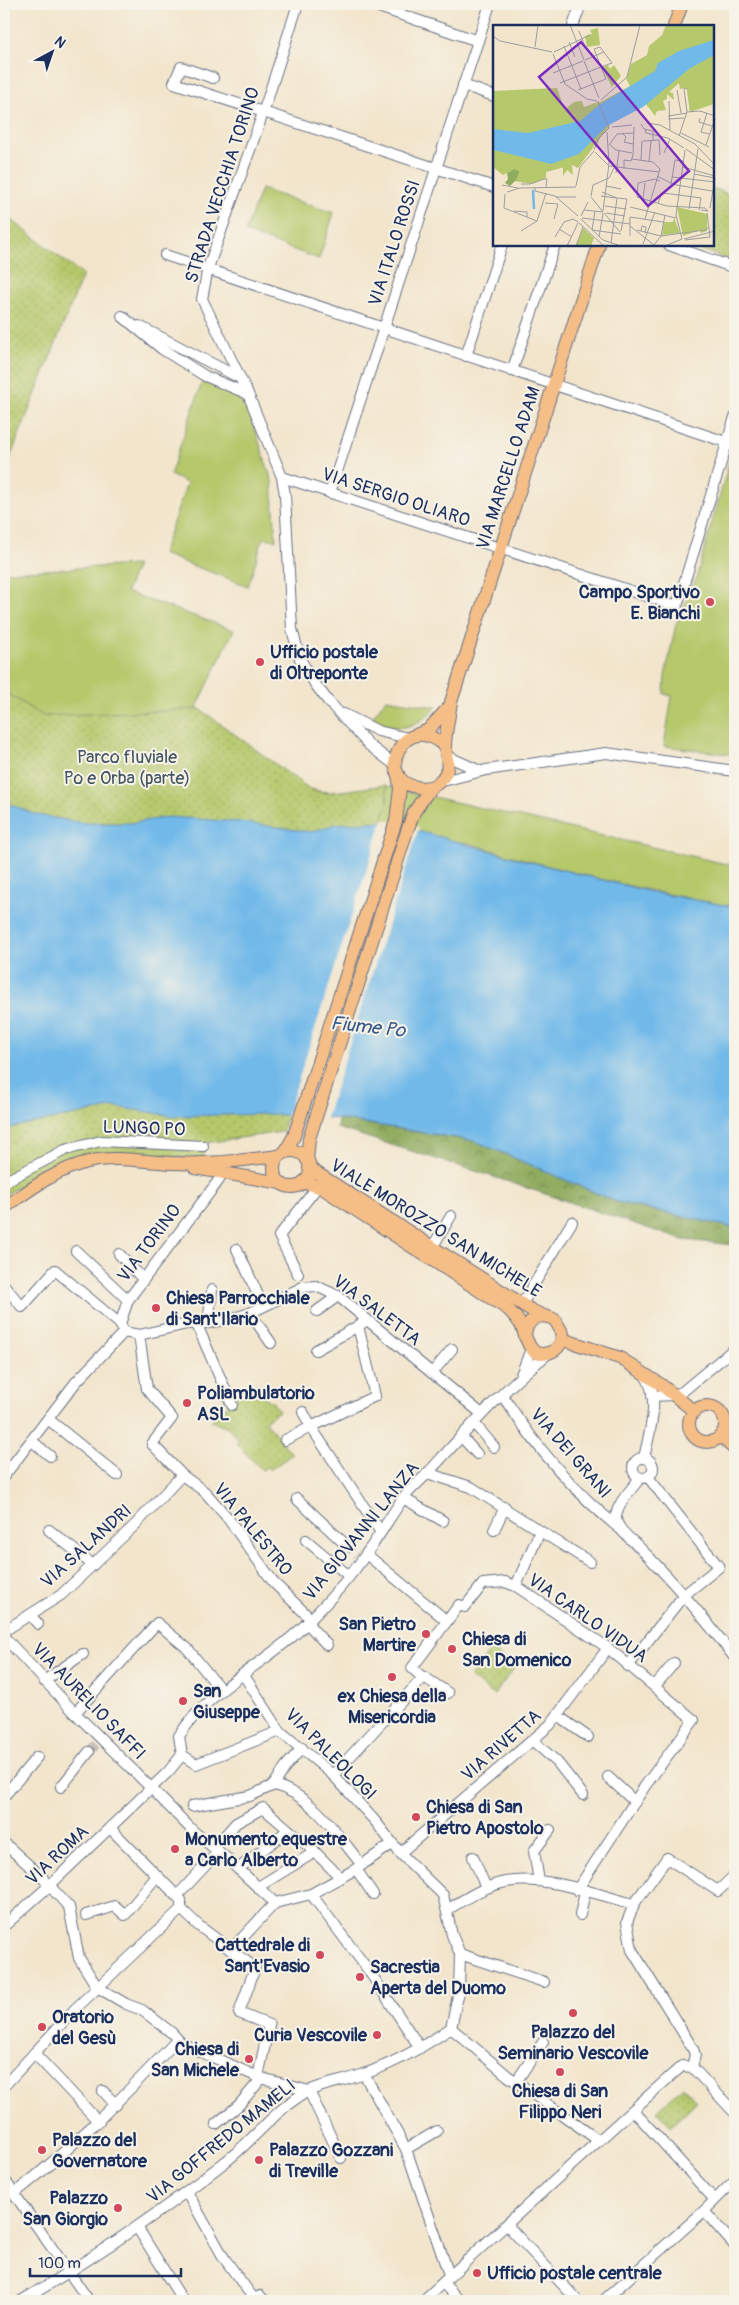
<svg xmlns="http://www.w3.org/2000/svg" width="739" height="2305" font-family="Pangolin,sans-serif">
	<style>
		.green { fill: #b5c86b; stroke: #687c64 }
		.forest { fill: url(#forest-crowns); stroke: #566e5e }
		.park { fill: url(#park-dots); stroke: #687c64 }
		.water { fill: #71b9e9; stroke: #4674a4 }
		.pier { fill: #f2e5cc }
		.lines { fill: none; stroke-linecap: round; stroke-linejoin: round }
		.minor-tunnel { stroke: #c7c1b6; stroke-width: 10; stroke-dasharray: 10 5; stroke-linecap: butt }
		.minor-casing { stroke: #666f84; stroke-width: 12 }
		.major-casing { stroke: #666f84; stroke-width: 14 }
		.minor { stroke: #fff; stroke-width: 10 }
		.major { stroke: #f6be87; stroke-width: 12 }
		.poi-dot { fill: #d1495b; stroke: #f7f3e8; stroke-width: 2 }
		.labels { text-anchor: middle; stroke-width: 4; stroke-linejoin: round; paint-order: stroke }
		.street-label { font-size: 18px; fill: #1b2f5e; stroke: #f7f3e8 }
		.poi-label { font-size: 18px; font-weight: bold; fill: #1b2f5e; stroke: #f7f3e8; text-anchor: start }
		.park-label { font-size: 18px; fill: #425561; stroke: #f7f3e8 }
		.water-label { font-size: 19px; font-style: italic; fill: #355888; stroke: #f7f3e8 }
		.inset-river { fill: none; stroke: #71b9e9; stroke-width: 2.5 }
		.inset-road { fill: none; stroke: #9c9ca0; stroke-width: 1 }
		.view { fill: #7b2cbf; fill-opacity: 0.15; stroke: #7b2cbf; stroke-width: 2.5 }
		.inset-edge { fill: none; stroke: #1b2f5e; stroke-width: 2.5 }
	</style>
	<defs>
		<pattern id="forest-crowns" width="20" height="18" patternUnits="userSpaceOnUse" patternTransform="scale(1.25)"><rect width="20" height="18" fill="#90ac5f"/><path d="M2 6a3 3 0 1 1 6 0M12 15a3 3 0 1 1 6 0" fill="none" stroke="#758c52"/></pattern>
		<pattern id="park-dots" width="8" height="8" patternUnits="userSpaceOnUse" patternTransform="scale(1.25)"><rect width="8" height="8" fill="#b5c86b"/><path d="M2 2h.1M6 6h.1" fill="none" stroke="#9bac5f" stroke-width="1.8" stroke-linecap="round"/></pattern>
	</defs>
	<rect width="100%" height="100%" fill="#f7f3e8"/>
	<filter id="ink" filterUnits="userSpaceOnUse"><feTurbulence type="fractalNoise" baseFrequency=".02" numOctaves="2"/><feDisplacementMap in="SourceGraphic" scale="10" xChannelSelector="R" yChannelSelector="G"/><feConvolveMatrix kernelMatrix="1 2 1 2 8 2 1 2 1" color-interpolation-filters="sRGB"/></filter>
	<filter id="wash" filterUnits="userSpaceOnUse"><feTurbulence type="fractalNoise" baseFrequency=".0096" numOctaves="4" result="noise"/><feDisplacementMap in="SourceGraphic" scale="20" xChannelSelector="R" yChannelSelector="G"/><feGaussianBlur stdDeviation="1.12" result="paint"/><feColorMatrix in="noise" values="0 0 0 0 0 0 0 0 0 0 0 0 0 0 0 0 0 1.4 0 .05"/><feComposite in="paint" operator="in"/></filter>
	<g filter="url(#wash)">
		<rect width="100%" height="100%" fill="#f2e5cc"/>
		<g class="green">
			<path d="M 261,189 L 334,213 L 319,259 L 245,232 Z"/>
			<path d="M 204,377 L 245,399 L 272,481 L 276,540 L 263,538 L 248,586 L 162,554 L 187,483 L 170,475 Z"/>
			<path d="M 730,460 L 735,462 L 735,755 L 664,746 L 672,696 L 664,694 L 665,676 L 676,624 L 696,579 Z"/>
			<path d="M 137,565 L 126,592 L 234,630 L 197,707 L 303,786 C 330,798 357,790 385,786 L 735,866 L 735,907 C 645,891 556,870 468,843 L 4,802 L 4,572 Z"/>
			<path d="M 386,699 L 437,707 C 415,729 399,733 370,720 Z"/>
		</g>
		<path class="forest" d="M 338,1119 L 475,1141 L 617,1202 L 735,1228 L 735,1245 L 683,1240 L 491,1176 L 337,1128 Z"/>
		<g class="park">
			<path d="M 713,188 L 735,197 L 735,262 L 689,245 L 713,245 Z"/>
			<path d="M 4,214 L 83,275 L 4,473 Z"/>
			<path d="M 4,685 L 10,695 L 43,716 L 200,709 L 311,790 L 326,793 L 386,785 L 388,802 L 382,821 L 282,1132 L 205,1143 L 203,1160 C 165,1157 123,1148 85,1155 C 56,1160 28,1181 4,1196 Z"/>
			<path d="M 257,1384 L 268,1401 L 271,1400 L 279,1411 L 265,1421 L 292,1454 L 270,1470 L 267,1467 L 262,1470 L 236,1443 L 239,1440 L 228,1427 L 211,1421 L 241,1392 Z"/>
			<path d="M 491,1649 L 515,1667 L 494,1695 L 470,1677 Z"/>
			<path d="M 683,2086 L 697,2101 L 671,2126 L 657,2111 Z"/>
		</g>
		<path class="water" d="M 4,802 L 37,815 L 84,823 L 131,823 L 169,817 L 240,822 L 311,832 L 336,824 L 382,821 L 527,861 L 651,892 L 735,907 L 735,1228 L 617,1202 L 475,1141 L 339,1119 L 267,1114 L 173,1116 L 116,1107 L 4,1129 Z"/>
		<path class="pier" d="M 383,819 L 419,827 L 325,1121 L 286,1118 Z"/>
	</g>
	<g filter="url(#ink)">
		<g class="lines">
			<g class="minor-tunnel">
				<path d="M 345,1544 L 357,1554"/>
				<path d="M 89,1752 L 101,1739"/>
			</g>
			<g class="minor-casing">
				<g id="minor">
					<path d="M 298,4 L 263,113 L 208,268 L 202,299 L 248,394 L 282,477 L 285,495 L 292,629 L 300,659 L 315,684 L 328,701 L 370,746 L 395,765"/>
					<path d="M 370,4 L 478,41"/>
					<path d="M 573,26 L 581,4"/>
					<path d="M 213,78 L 181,67 L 174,83 L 494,187"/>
					<path d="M 463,85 L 494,96"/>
					<path d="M 669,245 L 735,268"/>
					<path d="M 165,255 L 735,445"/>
					<path d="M 122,316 L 162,349 L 205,376 L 248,394"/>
					<path d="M 139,326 L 240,378"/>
					<path d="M 466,356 L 502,245"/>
					<path d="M 512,371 L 555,245"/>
					<path d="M 282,477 L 677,606 L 735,417"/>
					<path d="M 330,493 L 490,4"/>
					<path d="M 344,714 L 378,731 L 408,738"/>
					<path d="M 449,757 L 480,771"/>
					<path d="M 439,782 L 486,770 L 606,753 L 735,771"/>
					<path d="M 4,1182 L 65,1150 L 101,1141 L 203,1146"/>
					<path d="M 433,1246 L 451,1216"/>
					<path d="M 237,1249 L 263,1306"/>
					<path d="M 76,1251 L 128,1300"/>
					<path d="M 119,1254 L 142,1278"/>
					<path d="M 298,1274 L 279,1236 L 318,1186"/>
					<path d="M 4,1285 L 22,1307 L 55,1270 L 120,1324"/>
					<path d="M 522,1304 L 572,1222"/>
					<path d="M 317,1311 L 338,1296"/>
					<path d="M 250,1313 L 271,1343"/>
					<path d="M 367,1320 L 358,1326 L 375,1396 L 311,1427 L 380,1531"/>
					<path d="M 208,1323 L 212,1290"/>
					<path d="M 197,1325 L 232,1405"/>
					<path d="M 124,1332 L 139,1335 L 187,1324 L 208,1323 L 234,1318 L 250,1313 L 303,1287 L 316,1286 L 338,1296 L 482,1414"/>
					<path d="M 124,1332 L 120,1324 L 128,1300 L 219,1180"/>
					<path d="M 139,1335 L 147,1389 L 172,1418 L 152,1444 L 182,1475 L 205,1492 L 227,1517 L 274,1583 L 311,1619"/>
					<path d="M 316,1350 L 358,1326"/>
					<path d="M 432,1373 L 452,1349"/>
					<path d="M 521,1375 L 531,1349"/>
					<path d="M 503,1396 C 534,1444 574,1492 619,1528"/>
					<path d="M 652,1396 L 674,1395 L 682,1392 L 735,1348"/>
					<path d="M 48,1419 L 117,1475"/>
					<path d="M 474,1423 L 494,1447"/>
					<path d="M 461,1436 L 477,1454"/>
					<path d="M 285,1440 L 311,1427 L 303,1412"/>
					<path d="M 32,1441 L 50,1456"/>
					<circle cx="643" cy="1468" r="10"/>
					<path d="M 644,1458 C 649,1433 662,1396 644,1374"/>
					<path d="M 427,1473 L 471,1487 L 540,1531 L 516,1586"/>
					<path d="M 4,1476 L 76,1382 L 124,1332"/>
					<path d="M 640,1478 C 632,1489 617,1503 616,1517 C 616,1529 631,1539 639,1547 C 674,1582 705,1619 735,1658"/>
					<path d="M 403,1498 L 443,1521"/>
					<path d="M 297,1499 L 345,1544"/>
					<path d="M 49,1530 L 93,1565"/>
					<path d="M 494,1530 L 505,1507"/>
					<path d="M 540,1531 L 590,1562"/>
					<path d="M 306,1540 L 349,1576"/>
					<path d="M 366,1554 L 447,1621"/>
					<path d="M 30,1615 L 38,1624"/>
					<path d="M 307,1623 L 327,1645"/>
					<path d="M 4,1631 L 61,1595 L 135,1525 L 182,1475"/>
					<path d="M 4,1637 L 75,1713 L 151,1788 L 194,1832 L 223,1855 L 275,1903"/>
					<path d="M 628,1666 L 684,1595 L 719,1567 L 648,1477"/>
					<path d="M 243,1674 L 280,1731 L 333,1775 L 375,1821 L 400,1853 L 443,1895 L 452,1935 L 460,1954 L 459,1991 L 451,2028"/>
					<path d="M 423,1678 L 424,1677 L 448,1693"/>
					<path d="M 44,1681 L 83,1654"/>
					<path d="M 655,1686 L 674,1663"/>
					<path d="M 75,1713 L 157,1623 L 187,1648 L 221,1690"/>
					<path d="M 558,1716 L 588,1737"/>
					<path d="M 532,1740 L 557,1762 L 583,1795"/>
					<path d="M 182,1755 L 196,1764 L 280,1731"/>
					<path d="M 333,1775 L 423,1678 L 412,1668 L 459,1605 L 465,1607 L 483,1584 L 505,1582 L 516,1586 L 608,1648 L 694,1720 L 645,1786 L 577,1890"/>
					<path d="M 608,1777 L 635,1802"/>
					<path d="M 274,1785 C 313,1795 338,1836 362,1865"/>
					<path d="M 61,1787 L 89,1752"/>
					<path d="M 4,1796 L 37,1757"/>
					<path d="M 192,1806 L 250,1796 L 274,1785 L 286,1766 L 302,1748"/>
					<path d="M 110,1828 L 181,1900 L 181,1909"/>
					<path d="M 4,1843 L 43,1878"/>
					<path d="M 214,1848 L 236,1823 L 263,1808 L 315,1852 L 341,1878"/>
					<path d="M 400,1853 L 550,1725 L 608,1648"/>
					<path d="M 473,1857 L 486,1888"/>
					<path d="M 238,1869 L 287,1831"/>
					<path d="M 356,1869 L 373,1894"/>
					<path d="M 539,1881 L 534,1851 L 550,1830"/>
					<path d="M 46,1882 L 69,1907 L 79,1958 L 97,1987 L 126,2004 L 142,2010 L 172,2033 L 181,2043 L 258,2077 L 309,2091 L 341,2158"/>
					<path d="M 258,1887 L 315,1852"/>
					<path d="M 311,1894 L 369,1971 L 420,2048"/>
					<path d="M 177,1896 L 218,1852"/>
					<path d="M 275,1903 L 311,1894 L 356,1869 L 392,1844"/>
					<path d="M 181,1909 L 199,1926 L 255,1968 L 239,2013 L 269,2025 L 258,2077"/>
					<path d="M 447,1910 C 465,1899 484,1886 506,1882 C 548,1875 594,1894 634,1904"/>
					<path d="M 86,1915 L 115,1906 L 125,1915 L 157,1876"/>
					<path d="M 580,1915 L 585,1892"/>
					<path d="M 4,1926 L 49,1886 L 168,1772 L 182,1755 L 179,1736 C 210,1687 267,1664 307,1623 C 328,1602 349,1579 366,1554 C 379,1537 389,1518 402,1500 C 409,1490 419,1482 428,1473 C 466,1431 504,1388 549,1353"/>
					<path d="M 231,1950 L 275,1903"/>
					<path d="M 460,1954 L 544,1982"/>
					<path d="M 451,2028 L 508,2076 L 598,2140"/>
					<path d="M 34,2053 L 99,2122"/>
					<path d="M 692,2067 L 695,2055 L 693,2049 L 632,1950 L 627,1922 L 634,1904 L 667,1858 L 718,1891 L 735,1875"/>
					<path d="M 364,2074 L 406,2149 L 449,2275"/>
					<path d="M 516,2082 L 543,2042"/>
					<path d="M 4,2086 L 75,2009 L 181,1909"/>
					<path d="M 103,2091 L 116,2105"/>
					<path d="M 633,2110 L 714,2199"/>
					<path d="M 216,2124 L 239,2105 L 262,2078"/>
					<path d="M 406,2149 L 437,2131"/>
					<path d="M 4,2179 L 89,2301"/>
					<path d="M 187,2192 L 224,2258 L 254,2299"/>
					<path d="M 15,2193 C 74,2147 125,2095 177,2040"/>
					<path d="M 704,2211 L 735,2246"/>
					<path d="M 507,2225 L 578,2301"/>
					<path d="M 137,2227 L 183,2301"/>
					<path d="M 443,2283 L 460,2301"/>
					<path d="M 21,2301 C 92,2259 160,2213 225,2162 C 253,2141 278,2106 309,2091 C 326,2083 346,2081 364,2074 C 395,2063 423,2047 451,2028"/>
					<path d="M 251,2301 L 260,2296 L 265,2301"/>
					<path d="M 427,2301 L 425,2299 C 510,2221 595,2143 682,2066 L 692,2067 L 735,2113"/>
					<path d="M 603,2301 L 704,2211 L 735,2180"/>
				</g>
			</g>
			<g class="major-casing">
				<g id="major">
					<path d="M 674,26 L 682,4"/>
					<path d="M 418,734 L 428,730 L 449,707"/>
					<path d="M 445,747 C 405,706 372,780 417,787 C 426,789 435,787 441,780 C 453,767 445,758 445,744 C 446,730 449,716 451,702 L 599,245"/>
					<circle cx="292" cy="1169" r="18"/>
					<path d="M 285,1152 L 294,1136 L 396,821 L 400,789 L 398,774"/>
					<path d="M 307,1160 L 309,1139 L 407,831 L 414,812 L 431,787"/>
					<path d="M 195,1168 L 281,1183"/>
					<path d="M 309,1168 L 531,1310 L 544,1316"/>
					<path d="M 303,1182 L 322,1188 L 509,1310 C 513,1314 518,1320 521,1325 C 527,1338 529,1361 551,1352 C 559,1349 562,1342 563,1334 L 555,1320 C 540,1311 525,1320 525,1337"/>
					<path d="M 4,1208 C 29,1190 57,1169 88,1162 C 115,1155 144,1162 172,1163 C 208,1165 243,1160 279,1156"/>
					<path d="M 562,1339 L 620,1358 L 660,1384 L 694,1411"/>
					<circle cx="707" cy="1424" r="18"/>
					<path d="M 721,1436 L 735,1450"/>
				</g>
			</g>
			<use href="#minor" class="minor"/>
			<use href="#major" class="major"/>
		</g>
	</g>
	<g class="poi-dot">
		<circle cx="710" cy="602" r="5"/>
		<circle cx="260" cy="662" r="5"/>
		<circle cx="156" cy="1308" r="5"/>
		<circle cx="187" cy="1403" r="5"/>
		<circle cx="426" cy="1634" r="5"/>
		<circle cx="452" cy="1649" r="5"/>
		<circle cx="392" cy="1677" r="5"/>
		<circle cx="183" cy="1701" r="5"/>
		<circle cx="416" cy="1817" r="5"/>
		<circle cx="175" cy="1849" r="5"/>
		<circle cx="320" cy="1955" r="5"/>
		<circle cx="360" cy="1977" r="5"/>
		<circle cx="573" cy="2013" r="5"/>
		<circle cx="42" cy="2027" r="5"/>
		<circle cx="377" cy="2035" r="5"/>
		<circle cx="249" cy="2059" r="5"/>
		<circle cx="560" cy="2072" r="5"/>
		<circle cx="42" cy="2150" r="5"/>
		<circle cx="259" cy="2160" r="5"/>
		<circle cx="118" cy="2208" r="5"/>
		<circle cx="477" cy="2273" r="5"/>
	</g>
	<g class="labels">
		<g class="street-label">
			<text transform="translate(222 185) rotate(-72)" y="6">STRADA VECCHIA TORINO</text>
			<text transform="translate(394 243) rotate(-72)" y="6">VIA ITALO ROSSI</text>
			<text transform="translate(508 468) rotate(-72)" y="6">VIA MARCELLO ADAM</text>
			<text transform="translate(396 497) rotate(18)" y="6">VIA SERGIO OLIARO</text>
			<text transform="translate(144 1128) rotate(2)" y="6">LUNGO PO</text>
			<text transform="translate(436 1228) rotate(32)" y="6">VIALE MOROZZO SAN MICHELE</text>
			<text transform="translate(149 1243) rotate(-53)" y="6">VIA TORINO</text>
			<text transform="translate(377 1310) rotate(37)" y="6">VIA SALETTA</text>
			<text transform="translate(571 1453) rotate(49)" y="6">VIA DEI GRANI</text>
			<text transform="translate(253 1529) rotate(51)" y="6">VIA PALESTRO</text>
			<text transform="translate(361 1531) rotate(-51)" y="6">VIA GIOVANNI LANZA</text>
			<text transform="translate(86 1546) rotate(-42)" y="6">VIA SALANDRI</text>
			<text transform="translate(588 1618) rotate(35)" y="6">VIA CARLO VIDUA</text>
			<text transform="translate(89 1701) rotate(46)" y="6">VIA AURELIO SAFFI</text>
			<text transform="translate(501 1745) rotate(-41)" y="6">VIA RIVETTA</text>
			<text transform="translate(331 1754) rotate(45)" y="6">VIA PALEOLOGI</text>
			<text transform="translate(57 1855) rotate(-43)" y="6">VIA ROMA</text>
			<text transform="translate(221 2141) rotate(-39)" y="6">VIA GOFFREDO MAMELI</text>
		</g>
		<g class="poi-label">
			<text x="700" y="598" text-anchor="end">Campo Sportivo<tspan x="700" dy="21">E. Bianchi</tspan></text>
			<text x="270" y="658">Ufficio postale<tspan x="270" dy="21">di Oltreponte</tspan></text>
			<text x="166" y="1304">Chiesa Parrocchiale<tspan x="166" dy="21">di Sant'Ilario</tspan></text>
			<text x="197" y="1399">Poliambulatorio<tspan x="197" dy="21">ASL</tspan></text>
			<text x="416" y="1630" text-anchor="end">San Pietro<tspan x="416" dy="21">Martire</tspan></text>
			<text x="462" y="1645">Chiesa di<tspan x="462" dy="21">San Domenico</tspan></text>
			<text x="193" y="1697">San<tspan x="193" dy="21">Giuseppe</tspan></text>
			<text x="392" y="1702" text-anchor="middle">ex Chiesa della<tspan x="392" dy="21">Misericordia</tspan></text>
			<text x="426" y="1813">Chiesa di San<tspan x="426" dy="21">Pietro Apostolo</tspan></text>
			<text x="185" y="1845">Monumento equestre<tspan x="185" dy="21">a Carlo Alberto</tspan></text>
			<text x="310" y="1951" text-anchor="end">Cattedrale di<tspan x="310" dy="21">Sant'Evasio</tspan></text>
			<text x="370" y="1973">Sacrestia<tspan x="370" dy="21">Aperta del Duomo</tspan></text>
			<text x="52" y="2023">Oratorio<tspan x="52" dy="21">del Gesù</tspan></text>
			<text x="573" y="2038" text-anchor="middle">Palazzo del<tspan x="573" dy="21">Seminario Vescovile</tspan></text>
			<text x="367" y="2041" text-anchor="end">Curia Vescovile</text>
			<text x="239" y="2055" text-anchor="end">Chiesa di<tspan x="239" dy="21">San Michele</tspan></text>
			<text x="560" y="2097" text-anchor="middle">Chiesa di San<tspan x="560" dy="21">Filippo Neri</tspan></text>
			<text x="52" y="2146">Palazzo del<tspan x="52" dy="21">Governatore</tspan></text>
			<text x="269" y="2156">Palazzo Gozzani<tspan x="269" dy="21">di Treville</tspan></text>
			<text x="108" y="2204" text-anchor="end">Palazzo<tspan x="108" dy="21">San Giorgio</tspan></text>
			<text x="487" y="2279">Ufficio postale centrale</text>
		</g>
		<g class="park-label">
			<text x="127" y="763">Parco fluviale<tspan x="127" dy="21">Po e Orba (parte)</tspan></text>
		</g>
		<g class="water-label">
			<text transform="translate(368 1026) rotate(6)" y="7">Fiume Po</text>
		</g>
	</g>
	<g transform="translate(493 25)">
		<rect width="221" height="221" fill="#f2e5cc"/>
		<path d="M 105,3 L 107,20 L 94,22 L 92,11 L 99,9 L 97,5 ZM 115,40 L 117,44 L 121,40 L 128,51 L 119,62 L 109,43 ZM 197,47 L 197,87 L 194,63 L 187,64 L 186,58 L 176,67 L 180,68 L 181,75 L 174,69 L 174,74 L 170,76 L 173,85 L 164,86 L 162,91 L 154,80 ZM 136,51 L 141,61 L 94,89 L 0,94 L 65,67 L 71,85 L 81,77 L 89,76 L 91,82 L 100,81 L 137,61 L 133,54 ZM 118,99 L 84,143 L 83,139 L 79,140 L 53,147 L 53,153 L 39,159 L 21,156 L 27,145 ZM 0,132 L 20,141 L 21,144 L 10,150 L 0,142 ZM 90,203 L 101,213 L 98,221 L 83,221 Z" fill="#b5c86b"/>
		<path d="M 0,125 L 27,145 L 23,155 L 17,161 L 12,158 L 15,154 L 14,148 L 21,144 L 20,141 L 0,132 Z" fill="#90ac5f"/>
		<path d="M 173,0 L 221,0 L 221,79 L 197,87 L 192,52 L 155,82 L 134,52 L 138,39 L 154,30 L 156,21 L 169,10 ZM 64,63 L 73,88 L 82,90 L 91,82 L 105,77 L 115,102 L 85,143 L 79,140 L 80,150 L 74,145 L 70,151 L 70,142 L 45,149 L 25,146 L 0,132 L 0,66 ZM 184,182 L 214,189 L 214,206 L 208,208 L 207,205 L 190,211 ZM 181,193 L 187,208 L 169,210 L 171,197 L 180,197 Z" fill="#b5c86b"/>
		<path d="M 221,15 L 221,30 L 196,44 L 150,82 L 114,101 L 86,129 L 58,139 L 0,125 L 0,104 L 35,108 L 87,96 L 106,80 L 162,46 L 165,38 L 186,26 Z" fill="#71b9e9"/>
		<path class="inset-river" d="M 40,165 L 41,184"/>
		<path class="inset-road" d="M 77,0 L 91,35M 86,6 L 92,21M 0,11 L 7,16 L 59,27M 76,17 L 82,32M 71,21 L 88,64M 42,22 L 45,0M 61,27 L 97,10M 60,29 L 72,59 L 94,74 L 104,76M 92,35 L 111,27M 91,36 L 106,73M 60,48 L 90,36M 67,58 L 108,42 L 119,38 L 107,22 L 101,24 L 108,42 L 113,54 L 85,65M 184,65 L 188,88M 108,75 L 134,52 L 147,0M 105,76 L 116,103M 176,76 L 177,105M 194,87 L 207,86 L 222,91M 214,88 L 208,107 L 216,109M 175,91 L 194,88M 207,93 L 206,97 L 222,102M 175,94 L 191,93M 154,98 L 167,100 L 202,119 L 222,140M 148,99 L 151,104 L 160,106 L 160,115M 119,102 L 139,100M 152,104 L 153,108 L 175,113 L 191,123M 129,108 L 133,112 L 131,117 L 140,119M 188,108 L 216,122M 186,111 L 194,87 L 191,64 L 194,63M 150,116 L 166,115 L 167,130M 116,120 L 124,109 L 140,108M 117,120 L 123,125 L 139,128M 213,120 L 222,94M 193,124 L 222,145M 101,125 L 106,113 L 116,103M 102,127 L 116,141M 171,128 L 177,114M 139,134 L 160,137 L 167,144M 148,135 L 149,116M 156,137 L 158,116M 116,141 L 166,147M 190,142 L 222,151M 131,144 L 131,135 L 138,136 L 140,130 L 141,102M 123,148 L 126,126M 201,149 L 222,153M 164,151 L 178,158M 179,152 L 222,157M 167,156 L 162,154 L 145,158 L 144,172 L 174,181 L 212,183 L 215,186 L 208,185M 28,159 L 37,159 L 51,154 L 54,154 L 53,162M 178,159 L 219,166M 178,159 L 182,135 L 190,136M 9,160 L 25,163M 83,161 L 87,142 L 101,126M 113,161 L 128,164M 42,163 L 42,166 L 62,171 L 85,191M 14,167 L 27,163 L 83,162M 109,167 L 124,173M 12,169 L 11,183 L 44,196M 186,170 L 208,173 L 206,185M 98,171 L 100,160 L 116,153 L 121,143M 108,171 L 123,173M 63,172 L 83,172M 98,172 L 110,187M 150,174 L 152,158M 52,178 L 65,179 L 61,194M 165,178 L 169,168 L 186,170M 112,181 L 133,184M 137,182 L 183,193M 217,183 L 222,153M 196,184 L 205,124M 91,185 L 110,187M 21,186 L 34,187 L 34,192M 102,186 L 99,205 L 128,209M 110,186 L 116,139 L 114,107M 111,188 L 127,207M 113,188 L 132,191M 88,191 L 95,177M 137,192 L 170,197M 137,192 L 137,211M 89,193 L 137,199M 88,194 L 110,215 L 125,220M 152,194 L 167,144M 86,198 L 111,221M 137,201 L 161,220 L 168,211 L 172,190M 66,204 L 79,212M 144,205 L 168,211M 28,206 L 44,196 L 53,168M 148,206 L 149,201 L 153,202 L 152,208M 168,211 L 212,205 L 216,202M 62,212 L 71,197 L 80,194 L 85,197M 106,212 L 110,188M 189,214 L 183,190 L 192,125M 191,214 L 222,206M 192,215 L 217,212 L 214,188M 118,218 L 124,173 L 134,174 L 128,206M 150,219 L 162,187M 74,221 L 85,198M 83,221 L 90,202M 172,221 L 189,214"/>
		<path class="view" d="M 88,17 L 196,146 L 155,181 L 46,52 Z"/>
		<rect width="221" height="221" class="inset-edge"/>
	</g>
	<rect width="739" height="2305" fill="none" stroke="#f7f3e8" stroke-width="20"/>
	<g transform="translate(52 52) rotate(40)" stroke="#f7f3e8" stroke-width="4" paint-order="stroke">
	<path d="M0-4L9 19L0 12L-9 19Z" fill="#1b2f5e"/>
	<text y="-8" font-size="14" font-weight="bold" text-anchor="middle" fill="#1b2f5e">N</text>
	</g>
	<path d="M30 2268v8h151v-8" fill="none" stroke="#1b2f5e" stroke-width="2.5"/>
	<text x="38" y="2268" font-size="15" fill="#1b2f5e" stroke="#f7f3e8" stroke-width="4" paint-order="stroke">100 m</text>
</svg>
